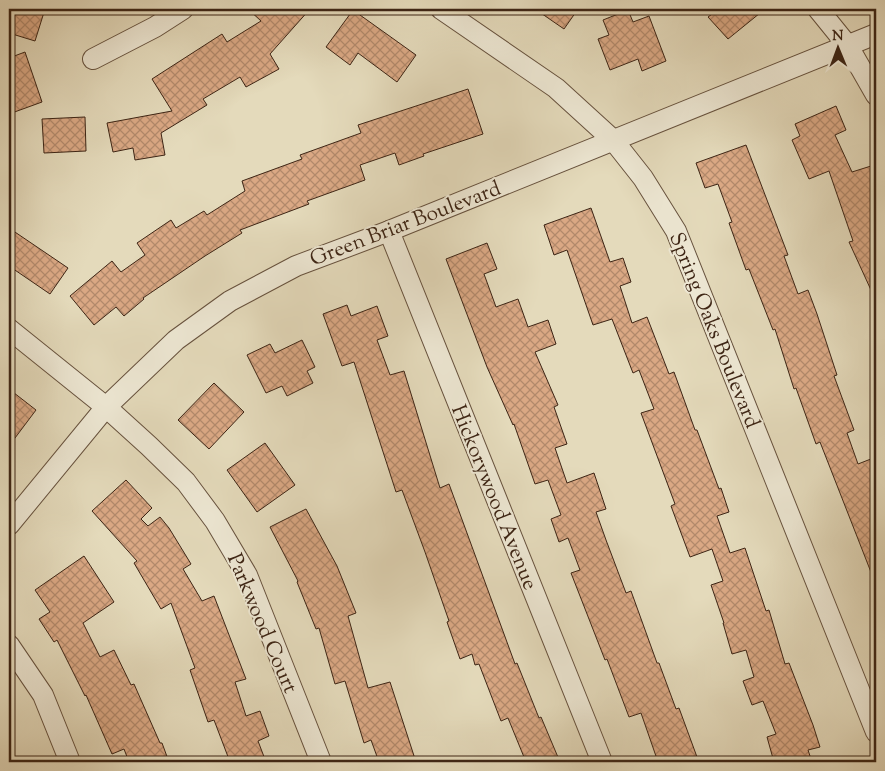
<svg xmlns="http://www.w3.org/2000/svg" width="885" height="771" font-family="'Sorts Mill Goudy',serif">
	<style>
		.building { fill: url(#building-cross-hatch); stroke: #3d2515 }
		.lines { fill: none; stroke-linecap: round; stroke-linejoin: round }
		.minor-casing { stroke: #67523e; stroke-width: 22 }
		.minor { stroke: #ede7d3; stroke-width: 20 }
		.labels { text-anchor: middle; stroke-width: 4; stroke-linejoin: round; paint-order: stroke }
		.street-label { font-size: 21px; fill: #3d2515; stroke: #ede7d3 }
	</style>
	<defs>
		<pattern id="building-cross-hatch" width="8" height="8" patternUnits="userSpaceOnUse" patternTransform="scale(1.25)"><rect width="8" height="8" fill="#daa884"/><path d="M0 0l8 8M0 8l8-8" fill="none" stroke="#b2896b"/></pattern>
	</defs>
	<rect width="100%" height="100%" fill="#e4dabb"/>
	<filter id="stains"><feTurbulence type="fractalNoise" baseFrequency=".004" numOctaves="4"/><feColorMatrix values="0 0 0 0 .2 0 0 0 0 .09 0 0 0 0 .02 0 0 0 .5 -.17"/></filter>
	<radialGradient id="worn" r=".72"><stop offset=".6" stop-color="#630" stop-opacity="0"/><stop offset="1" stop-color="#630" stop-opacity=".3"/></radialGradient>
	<g class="building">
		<path d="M 9,9 L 45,9 L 35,41 L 9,33 Z"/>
		<path d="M 248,9 L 310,9 L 270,54 L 279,69 L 246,87 L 240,77 L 203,99 L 207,105 L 161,133 L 165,155 L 135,160 L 133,148 L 113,152 L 107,123 L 172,111 L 152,79 L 222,34 L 227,42 L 261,21 Z"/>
		<path d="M 535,9 L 578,9 L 564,29 Z"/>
		<path d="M 719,9 L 765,9 L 728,39 L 708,17 Z"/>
		<path d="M 353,10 L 416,55 L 397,82 L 358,53 L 350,65 L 326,47 Z"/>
		<path d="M 628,10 L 633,22 L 649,16 L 666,61 L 642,71 L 638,59 L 610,70 L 598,39 L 609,35 L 603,20 Z"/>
		<path d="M 25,52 L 42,102 L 9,114 L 9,58 Z"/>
		<path d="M 468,89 L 483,134 L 423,154 L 424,156 L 399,165 L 395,153 L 360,165 L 365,180 L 307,201 L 309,204 L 240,230 L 242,233 L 205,256 L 143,298 L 144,299 L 124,316 L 116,307 L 94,325 L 70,296 L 112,261 L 121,272 L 145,255 L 137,243 L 171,220 L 176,228 L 204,211 L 207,215 L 245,191 L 242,181 L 302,159 L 300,155 L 361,133 L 358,125 Z"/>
		<path d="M 836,106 L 846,130 L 835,135 L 852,172 L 871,166 L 876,182 L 876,301 L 849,242 L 853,241 L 829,171 L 809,179 L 792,140 L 800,136 L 795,124 Z"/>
		<path d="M 85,117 L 86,151 L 44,153 L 42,119 Z"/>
		<path d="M 746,145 L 788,255 L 784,256 L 798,294 L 808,290 L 817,314 L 837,375 L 834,376 L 854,430 L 847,433 L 858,464 L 876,457 L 876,585 L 820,442 L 816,444 L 796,388 L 794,389 L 775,329 L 773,330 L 749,269 L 746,270 L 729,223 L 732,222 L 718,184 L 705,188 L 696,163 Z"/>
		<path d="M 591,208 L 610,262 L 623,258 L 631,282 L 620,286 L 632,323 L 647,317 L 669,374 L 674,372 L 695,430 L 697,430 L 719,489 L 721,488 L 729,512 L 717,516 L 730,553 L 745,548 L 766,611 L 769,610 L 785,664 L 789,663 L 813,725 L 820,747 L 808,750 L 812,762 L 774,762 L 767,737 L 776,734 L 763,701 L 752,705 L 743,681 L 754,677 L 746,650 L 732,654 L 723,623 L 724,623 L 711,585 L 723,581 L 712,549 L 690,557 L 671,506 L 675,504 L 641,413 L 654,409 L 639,370 L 633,373 L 612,319 L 593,325 L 567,250 L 554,255 L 544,225 Z"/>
		<path d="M 9,228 L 68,268 L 50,294 L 9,266 Z"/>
		<path d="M 487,243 L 497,269 L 484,274 L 496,307 L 518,299 L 528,327 L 548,320 L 556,344 L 535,352 L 558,405 L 554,407 L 567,444 L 555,448 L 567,483 L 594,473 L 606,509 L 596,512 L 606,540 L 626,593 L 631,591 L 657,663 L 659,663 L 676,709 L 679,708 L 697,757 L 684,762 L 658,762 L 641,713 L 629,717 L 607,659 L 605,660 L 571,573 L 580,570 L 568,538 L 559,542 L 551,519 L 561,515 L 548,480 L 535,484 L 514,424 L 513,425 L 487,367 L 446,259 Z"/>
		<path d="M 347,305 L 351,316 L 377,306 L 388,336 L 377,340 L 390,375 L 404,371 L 440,488 L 449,484 L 515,664 L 517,663 L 539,718 L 541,717 L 560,762 L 526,762 L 508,718 L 501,721 L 479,664 L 475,665 L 472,654 L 460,659 L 447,622 L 449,621 L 425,552 L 402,490 L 396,492 L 354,362 L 342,366 L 323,314 Z"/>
		<path d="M 302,340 L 315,367 L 307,371 L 313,383 L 287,396 L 282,386 L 266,393 L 247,355 L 270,344 L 275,353 Z"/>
		<path d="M 214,383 L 244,412 L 209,449 L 178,420 Z"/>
		<path d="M 9,389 L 36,410 L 9,446 Z"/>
		<path d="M 265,443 L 295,485 L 257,512 L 227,470 Z"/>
		<path d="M 126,480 L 152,508 L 141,519 L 148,526 L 160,517 L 169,528 L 191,564 L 183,569 L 202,601 L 214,596 L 246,679 L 235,682 L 246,716 L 260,711 L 269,736 L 258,741 L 266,762 L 230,762 L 214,720 L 208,722 L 190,670 L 195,668 L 171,603 L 161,609 L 134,563 L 137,561 L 92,511 Z"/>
		<path d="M 306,509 L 337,566 L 356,613 L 348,616 L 368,688 L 390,682 L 416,762 L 379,762 L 371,740 L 364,743 L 345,681 L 335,684 L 319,628 L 316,629 L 297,582 L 298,581 L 270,527 Z"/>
		<path d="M 84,556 L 114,602 L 83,623 L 100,657 L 114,650 L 131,685 L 134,684 L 160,743 L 162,743 L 169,762 L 129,762 L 124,749 L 112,754 L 86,695 L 85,696 L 57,640 L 54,642 L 39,619 L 50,612 L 35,590 Z"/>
	</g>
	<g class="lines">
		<g class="minor-casing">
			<g id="minor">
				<path d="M 441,9 L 556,88 L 613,140 L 643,178 L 676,231 L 876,732"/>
				<path d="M 818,9 L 848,46 L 876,95"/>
				<path d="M 93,59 L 155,27 L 183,9"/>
				<path d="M 389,231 L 602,762"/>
				<path d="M 9,329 L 106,407 L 149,446 L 186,482 L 215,521 L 247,575 L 321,762"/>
				<path d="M 9,525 L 106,407 L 176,340 L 230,301 L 296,266 L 389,231 L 876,34"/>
				<path d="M 9,645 L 43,695 L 70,762"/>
			</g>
		</g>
		<use href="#minor" class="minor"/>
	</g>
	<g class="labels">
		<g class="street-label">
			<text transform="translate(405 223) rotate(-21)" y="7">Green Briar Boulevard</text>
			<text transform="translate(715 330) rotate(68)" y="7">Spring Oaks Boulevard</text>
			<text transform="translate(495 497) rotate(68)" y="7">Hickorywood Avenue</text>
			<text transform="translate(263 623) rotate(67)" y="7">Parkwood Court</text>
		</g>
	</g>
	<rect width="885" height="771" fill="none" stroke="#e4dabb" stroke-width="30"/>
	<rect x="10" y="10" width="865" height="751" fill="none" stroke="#3d2515" stroke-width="2.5"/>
	<rect x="15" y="15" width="855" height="741" fill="none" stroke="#3d2515"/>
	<g transform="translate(838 48) rotate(359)" stroke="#ede7d3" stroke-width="4" paint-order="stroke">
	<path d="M0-4L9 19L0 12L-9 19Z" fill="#3d2515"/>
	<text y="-8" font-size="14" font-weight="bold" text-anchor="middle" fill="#3d2515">N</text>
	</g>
	<rect width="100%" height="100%" filter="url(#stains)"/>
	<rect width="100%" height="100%" fill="url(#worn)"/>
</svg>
